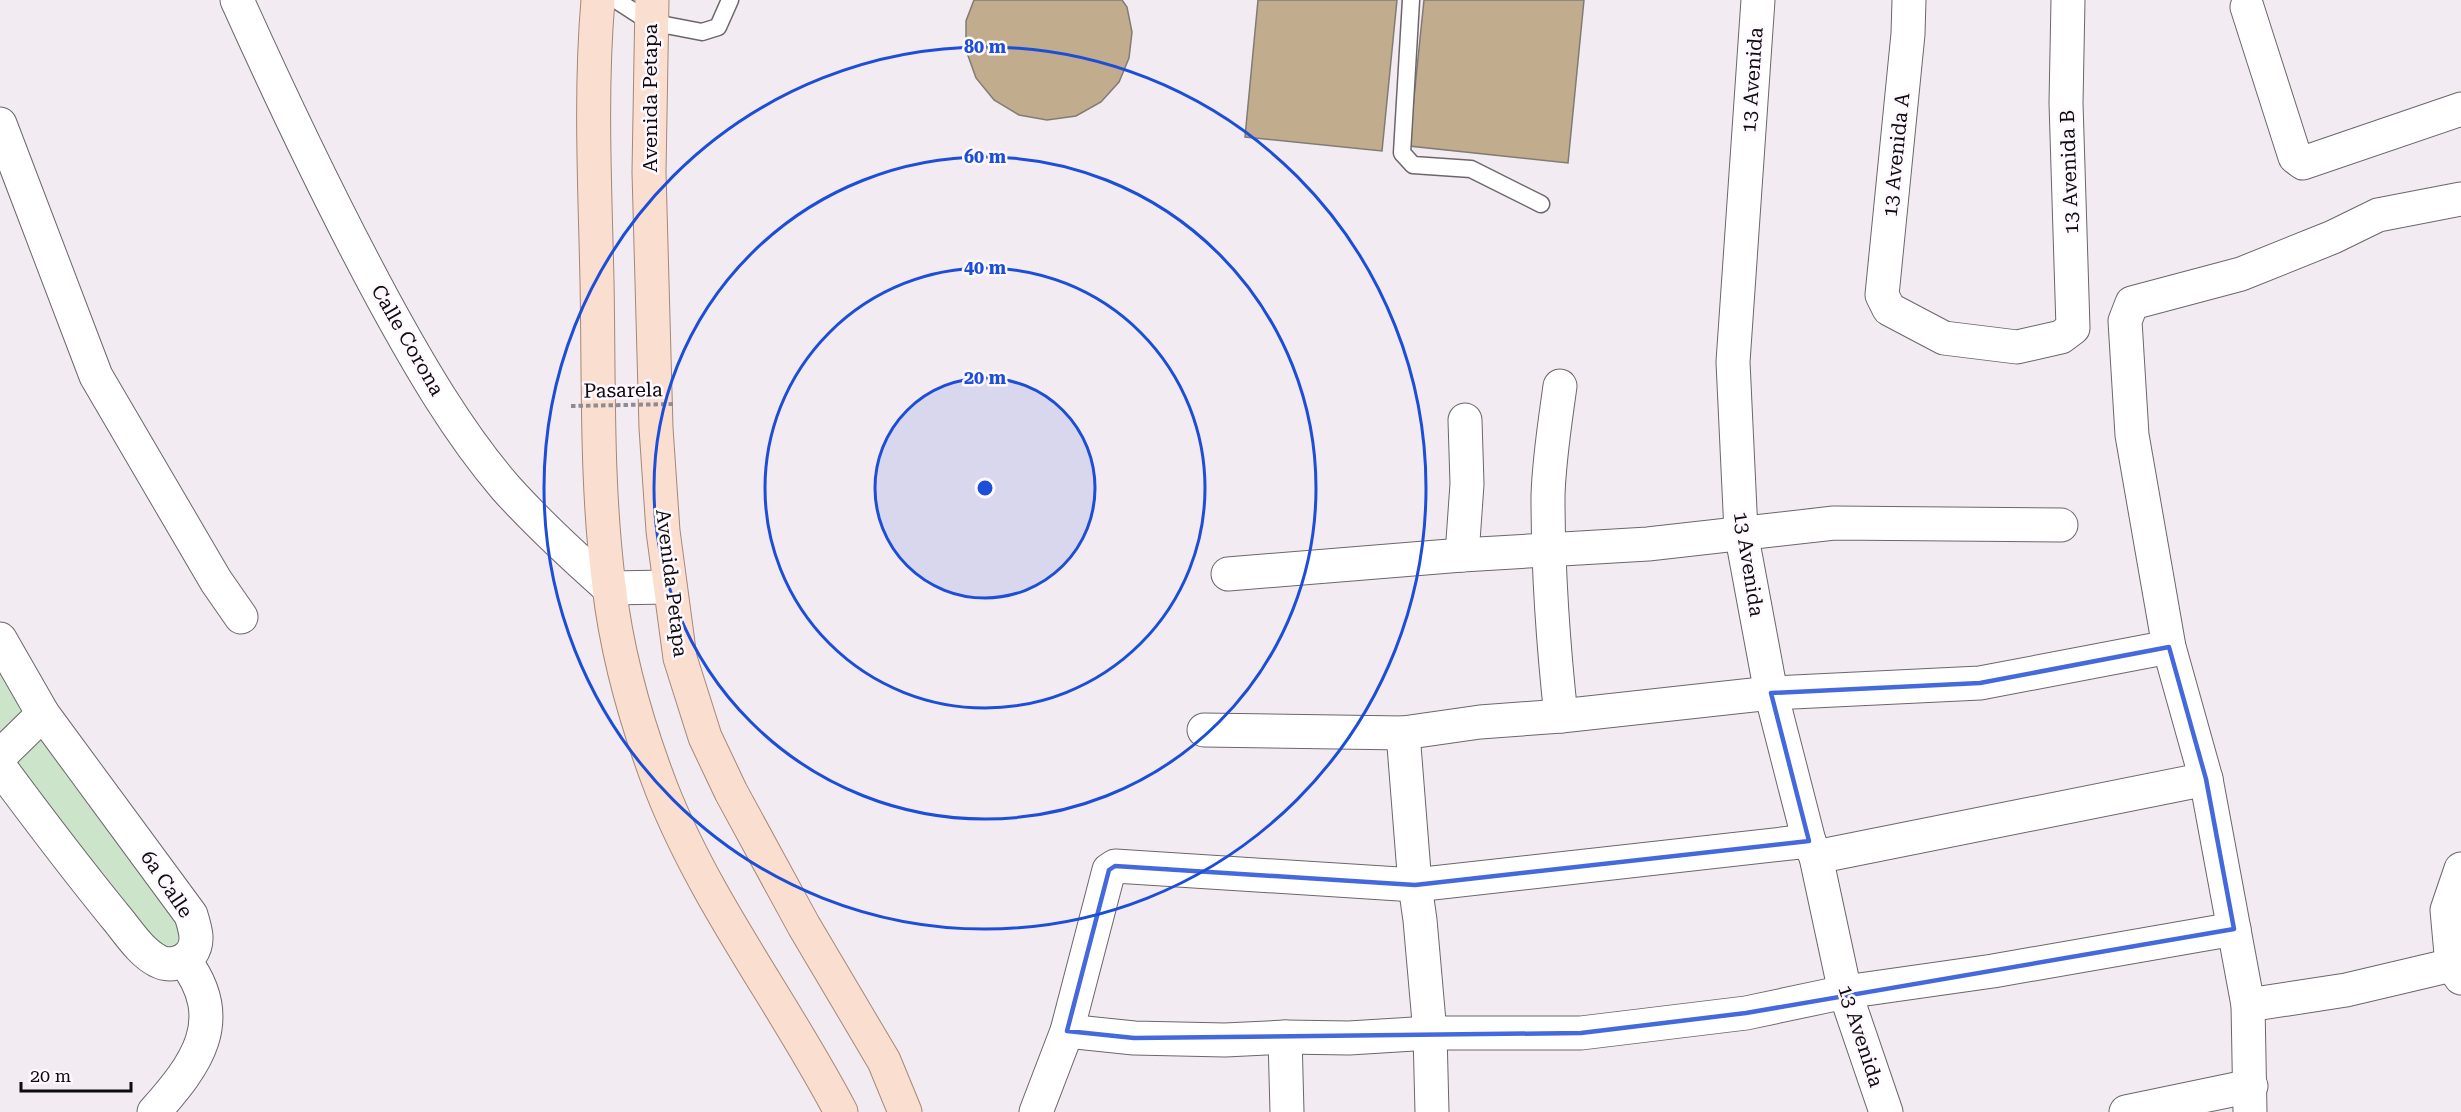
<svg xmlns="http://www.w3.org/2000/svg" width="2461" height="1112" font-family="'Roboto Serif',serif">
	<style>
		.green { fill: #cce5ca }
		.building { fill: #c1ac8d; stroke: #807c75; stroke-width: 1.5 }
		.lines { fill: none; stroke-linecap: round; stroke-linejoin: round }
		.service-casing { stroke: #6c666c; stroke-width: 19 }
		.minor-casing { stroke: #6c666c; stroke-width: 35 }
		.tertiary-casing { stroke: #6c666c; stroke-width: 35 }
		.primary-casing { stroke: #a58778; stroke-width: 35 }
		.service { stroke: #fff; stroke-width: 16 }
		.minor { stroke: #fff; stroke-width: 33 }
		.tertiary { stroke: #fff; stroke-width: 33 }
		.primary { stroke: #fadfd1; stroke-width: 33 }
		.path-bridge { stroke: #908b90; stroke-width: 4; stroke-dasharray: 4.5 3; stroke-linecap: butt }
		.marked { fill: none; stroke: #4469dc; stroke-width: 4.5; stroke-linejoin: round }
		.ring { fill: none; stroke: #1d4ed8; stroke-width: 3 }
		.labels { text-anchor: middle; stroke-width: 5; stroke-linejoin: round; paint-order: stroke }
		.street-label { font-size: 20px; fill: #0d0b0d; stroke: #fff9ff }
		.centre { fill: #1d4ed8; stroke: #fff9ff; stroke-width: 3 }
		.ring-label { font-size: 18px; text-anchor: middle; font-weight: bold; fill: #1d4ed8; stroke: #fff9ff; stroke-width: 5; stroke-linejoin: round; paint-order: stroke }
	</style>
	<rect width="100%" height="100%" fill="#f2ebf2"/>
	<path class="green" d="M 0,639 L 191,915 L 176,963 L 0,767 Z"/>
	<g class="building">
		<path d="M 974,0 L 1122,0 L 1127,7 L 1132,32 L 1129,58 L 1119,82 L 1101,102 L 1076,116 L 1047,120 L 1019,115 L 994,100 L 976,78 L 966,50 L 966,21 Z"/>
		<path d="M 1258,0 L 1397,0 L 1382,151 L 1245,137 Z"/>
		<path d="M 1424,0 L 1584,0 L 1568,163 L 1409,146 Z"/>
	</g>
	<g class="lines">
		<g class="service-casing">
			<g id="service">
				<path d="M 616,0 L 650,22 L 702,32 L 718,27 L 730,0"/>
				<path d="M 1411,0 L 1402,153 L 1413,165 L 1471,169 L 1541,204"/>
			</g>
		</g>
		<g class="minor-casing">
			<g id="minor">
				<path d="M 1758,0 L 1733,362 L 1741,532 L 1771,693 L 1809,841 L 1816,857 L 1845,992 L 1886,1112"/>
				<path d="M 1909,0 L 1908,34 L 1882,295 L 1889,309 L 1944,338 L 2017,347 L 2061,337 L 2073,328 L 2066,103 L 2068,0"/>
				<path d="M 2247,7 L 2295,157 L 2303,163 L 2461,109"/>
				<path d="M 0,124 L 96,376 L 216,581 L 241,617"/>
				<path d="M 1560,386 C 1555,423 1549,459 1548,496 C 1548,570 1553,643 1561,716"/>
				<path d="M 1462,555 L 1467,484 L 1465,420"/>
				<path d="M 1228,574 L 1462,555 L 1648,544 L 1834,523 L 2061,525"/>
				<path d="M 0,639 L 43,714 L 191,915 C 195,929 200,941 191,954 C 183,963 169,967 158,961 C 140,952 127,930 114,915 C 75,867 37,817 0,767"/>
				<path d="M 1204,730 L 1403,733 L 1480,722 L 1561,716 L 1771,693 L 1980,683 L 2169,647"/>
				<path d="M 1403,733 L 1415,885 L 1420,920 L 1430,1033 L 1432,1112"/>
				<path d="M 0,756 L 43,714"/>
				<path d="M 1816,857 L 2206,779"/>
				<path d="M 2461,869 L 2447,910 L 2452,965 L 2461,978"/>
				<path d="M 2248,1005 L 2346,990 L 2452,965"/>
				<path d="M 1067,1031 L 1134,1038 L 1225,1040 L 1285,1037 L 1349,1038 L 1430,1033 L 1581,1033 L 1746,1013 L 1845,992 L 1993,971 L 2234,929"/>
				<path d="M 1285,1037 L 1287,1112"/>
				<path d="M 154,1112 C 196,1065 230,1020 184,960"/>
				<path d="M 1036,1112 L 1067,1031 L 1109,870 L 1115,866 L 1415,885 L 1809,841"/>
				<path d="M 2126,1112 L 2251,1086"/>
				<path d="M 2250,1112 L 2248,1005 L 2206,779 L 2169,647 L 2132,435 L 2125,321 L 2132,303 L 2241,274 L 2333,237 L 2378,215 L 2461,199"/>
			</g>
		</g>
		<g class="tertiary-casing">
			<path id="tertiary" d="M 237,0 C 283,102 331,203 384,301 C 419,365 457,431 505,487 C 537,523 573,556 609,588 L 669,587"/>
		</g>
		<g class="primary-casing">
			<g id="primary">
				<path d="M 598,0 C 590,93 595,188 597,281 C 599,383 596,485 609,586 C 617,654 637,725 662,790 C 707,904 784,1003 841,1112"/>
				<path d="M 652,0 L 649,172 L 656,428 L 663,531 L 680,658 L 705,737 L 731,792 L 804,926 L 884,1061 L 905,1112"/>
			</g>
		</g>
		<use href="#service" class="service"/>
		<use href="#minor" class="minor"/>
		<use href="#tertiary" class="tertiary"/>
		<use href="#primary" class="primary"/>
		<path class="path-bridge" d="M 571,406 L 675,404"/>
	</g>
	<path class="marked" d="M 2169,647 L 2206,779 L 2234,929 L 1746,1013 L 1581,1033 L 1134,1038 L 1067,1031 L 1109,870 L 1115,866 L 1415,885 L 1809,841 L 1771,693 L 1980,683 Z"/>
	<circle cx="985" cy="488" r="110" fill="#1d4ed8" fill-opacity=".12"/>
	<g class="ring">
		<circle cx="985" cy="488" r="110"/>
		<circle cx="985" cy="488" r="220"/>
		<circle cx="985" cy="488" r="331"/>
		<circle cx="985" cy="488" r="441"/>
	</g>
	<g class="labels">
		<g class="street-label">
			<text transform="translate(1752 80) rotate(-86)" y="7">13 Avenida</text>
			<text transform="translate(650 98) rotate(-90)" y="7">Avenida Petapa</text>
			<text transform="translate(1896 155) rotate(-84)" y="7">13 Avenida A</text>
			<text transform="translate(2069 172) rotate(-92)" y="7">13 Avenida B</text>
			<text transform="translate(408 340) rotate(60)" y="7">Calle Corona</text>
			<text transform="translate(623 390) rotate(-1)" y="7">Pasarela</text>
			<text transform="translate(1749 564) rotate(81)" y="7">13 Avenida</text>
			<text transform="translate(672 583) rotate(83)" y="7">Avenida Petapa</text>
			<text transform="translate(167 884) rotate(56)" y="7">6a Calle</text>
			<text transform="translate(1861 1036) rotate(72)" y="7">13 Avenida</text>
		</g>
	</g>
	<circle cx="985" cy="488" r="9" class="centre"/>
	<g class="ring-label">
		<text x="985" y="53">80 m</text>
		<text x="985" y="163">60 m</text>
		<text x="985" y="274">40 m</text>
		<text x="985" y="384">20 m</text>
	</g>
	<path d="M21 1082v9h110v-9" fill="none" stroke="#0d0b0d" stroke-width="3"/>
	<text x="30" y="1082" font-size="18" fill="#0d0b0d" stroke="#fff9ff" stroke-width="4.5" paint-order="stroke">20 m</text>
</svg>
